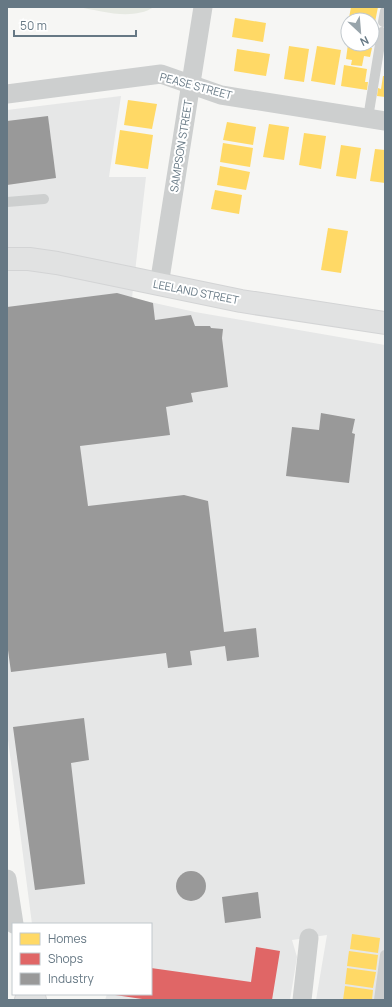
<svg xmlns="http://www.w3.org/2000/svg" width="392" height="1007" font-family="Manrope,sans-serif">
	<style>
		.built { fill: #e6e7e7 }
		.green { fill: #e6e9e2 }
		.homes { fill: #ffd966 }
		.shops { fill: #e06666 }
		.industry { fill: #999 }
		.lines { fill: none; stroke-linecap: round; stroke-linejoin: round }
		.secondary-casing { stroke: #d3d4d5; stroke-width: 24 }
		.service { stroke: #cdcfcf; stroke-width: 10 }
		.minor { stroke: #cdcfcf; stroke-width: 19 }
		.secondary { stroke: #e1e2e2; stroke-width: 22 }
		.labels { text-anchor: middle; stroke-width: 4; stroke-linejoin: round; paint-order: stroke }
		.street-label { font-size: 11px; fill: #667884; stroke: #fff }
	</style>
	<rect width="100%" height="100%" fill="#f6f6f4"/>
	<path class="built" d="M 121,96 L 109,177 L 146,177 L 132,298 L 195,312 L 385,345 L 385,1000 L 316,1000 L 327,935 L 292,940 L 297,957 L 290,1000 L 105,1000 L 107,994 L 151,994 L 151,924 L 32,924 L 7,732 L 7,110 Z"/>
	<path class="green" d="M 78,7 L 154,7 C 132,21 102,11 78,7 Z"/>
	<g class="homes">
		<path d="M 351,7 L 378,7 L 375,22 L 372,20 L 349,18 Z"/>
		<path d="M 235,18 L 266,23 L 263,42 L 232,37 Z"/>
		<path d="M 348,44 L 372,48 L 370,57 L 364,56 L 362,66 L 351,65 L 352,60 L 346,59 Z"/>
		<path d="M 289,46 L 309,49 L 304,82 L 284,79 Z"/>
		<path d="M 317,46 L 341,50 L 335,85 L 311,81 Z"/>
		<path d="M 237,49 L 270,54 L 266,76 L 234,71 Z"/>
		<path d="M 344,65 L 367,69 L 365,82 L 368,82 L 367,90 L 341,86 Z"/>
		<path d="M 383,76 L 385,76 L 385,97 L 377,96 L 378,88 L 381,89 Z"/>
		<path d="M 128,100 L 157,104 L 152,129 L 124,125 Z"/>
		<path d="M 227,122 L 256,127 L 253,145 L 223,140 Z"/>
		<path d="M 269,124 L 289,127 L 284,160 L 263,157 Z"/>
		<path d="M 120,130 L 153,135 L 148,169 L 115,164 Z"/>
		<path d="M 304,133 L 326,136 L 321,169 L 299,165 Z"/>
		<path d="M 223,143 L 253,148 L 250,167 L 220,162 Z"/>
		<path d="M 341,145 L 361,148 L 356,179 L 336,176 Z"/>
		<path d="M 375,149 L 385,150 L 385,183 L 370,181 Z"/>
		<path d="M 220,166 L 250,172 L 246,190 L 217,185 Z"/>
		<path d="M 215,190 L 242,195 L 239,214 L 211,209 Z"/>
		<path d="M 328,228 L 348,231 L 341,273 L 321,270 Z"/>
		<path d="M 352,934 L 380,938 L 378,953 L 350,949 Z"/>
		<path d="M 349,951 L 378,955 L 376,970 L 347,966 Z"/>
		<path d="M 347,968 L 376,972 L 373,988 L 345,984 Z"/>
		<path d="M 345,986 L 373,990 L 372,1000 L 343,1000 Z"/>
	</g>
	<path class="shops" d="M 256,947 L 280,951 L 272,1000 L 149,1000 L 115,995 L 151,994 L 151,968 L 251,982 Z"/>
	<g class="industry">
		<path d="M 48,116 L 56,178 L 7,185 L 7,121 Z"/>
		<path d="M 117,293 L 153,303 L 155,320 L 191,315 L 195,326 L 210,326 L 211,328 L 223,329 L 222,338 L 228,387 L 191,393 L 193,402 L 166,407 L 170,435 L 80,446 L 88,506 L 184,495 L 208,501 L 224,632 L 256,628 L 259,657 L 227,661 L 225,646 L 190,651 L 192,665 L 168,668 L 166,653 L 11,672 L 7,643 L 7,307 Z"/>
		<path d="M 321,413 L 355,419 L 352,433 L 355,434 L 349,483 L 286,476 L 292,427 L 319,430 Z"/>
		<path d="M 84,718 L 89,760 L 71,763 L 85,884 L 35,890 L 13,727 Z"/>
		<circle cx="191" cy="886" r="15"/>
		<path d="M 258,892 L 261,918 L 225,923 L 222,897 Z"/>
	</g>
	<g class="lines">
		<g class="secondary-casing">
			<g id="secondary">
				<path d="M 7,259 L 29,259 L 57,263 L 241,301 L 385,323"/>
				<path d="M 26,1000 L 35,1000"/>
			</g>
		</g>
		<g class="service">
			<path d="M 383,22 L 385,11"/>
			<path d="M 368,118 L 382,32"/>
			<path d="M 7,202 L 44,199"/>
			<path d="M 379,1000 L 385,955"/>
		</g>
		<g class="minor">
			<path d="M 7,94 L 161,74 L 221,95 L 385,121"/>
			<path d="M 159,285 L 203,7"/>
			<path d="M 7,879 L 14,924"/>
			<path d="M 302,1000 L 309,938"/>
		</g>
		<use href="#secondary" class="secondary"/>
	</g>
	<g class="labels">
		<g class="street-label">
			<text transform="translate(196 86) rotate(15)" y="4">PEASE STREET</text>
			<text transform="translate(181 146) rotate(-81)" y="4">SAMPSON STREET</text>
			<text transform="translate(196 292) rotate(11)" y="4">LEELAND STREET</text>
		</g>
	</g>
	<rect width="392" height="1007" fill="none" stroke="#667884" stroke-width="16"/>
	<rect x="12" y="923" width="140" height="72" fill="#ffffff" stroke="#c2c9ce"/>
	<rect x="20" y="933" width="20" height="12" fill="#ffd966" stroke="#c2c9ce"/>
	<text x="48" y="943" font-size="12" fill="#667884">Homes</text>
	<rect x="20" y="953" width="20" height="12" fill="#e06666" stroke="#c2c9ce"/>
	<text x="48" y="963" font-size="12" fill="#667884">Shops</text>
	<rect x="20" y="973" width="20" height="12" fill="#999999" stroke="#c2c9ce"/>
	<text x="48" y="983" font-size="12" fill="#667884">Industry</text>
	<g transform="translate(360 32) rotate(154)"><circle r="19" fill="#ffffff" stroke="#c2c9ce"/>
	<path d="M0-3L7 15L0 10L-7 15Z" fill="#98a4ab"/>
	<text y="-6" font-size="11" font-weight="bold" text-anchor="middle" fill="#667884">N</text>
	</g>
	<path d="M14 30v6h122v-6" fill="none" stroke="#667884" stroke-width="2"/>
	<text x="20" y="30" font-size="12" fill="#667884" stroke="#ffffff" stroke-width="3" paint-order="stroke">50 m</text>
</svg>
